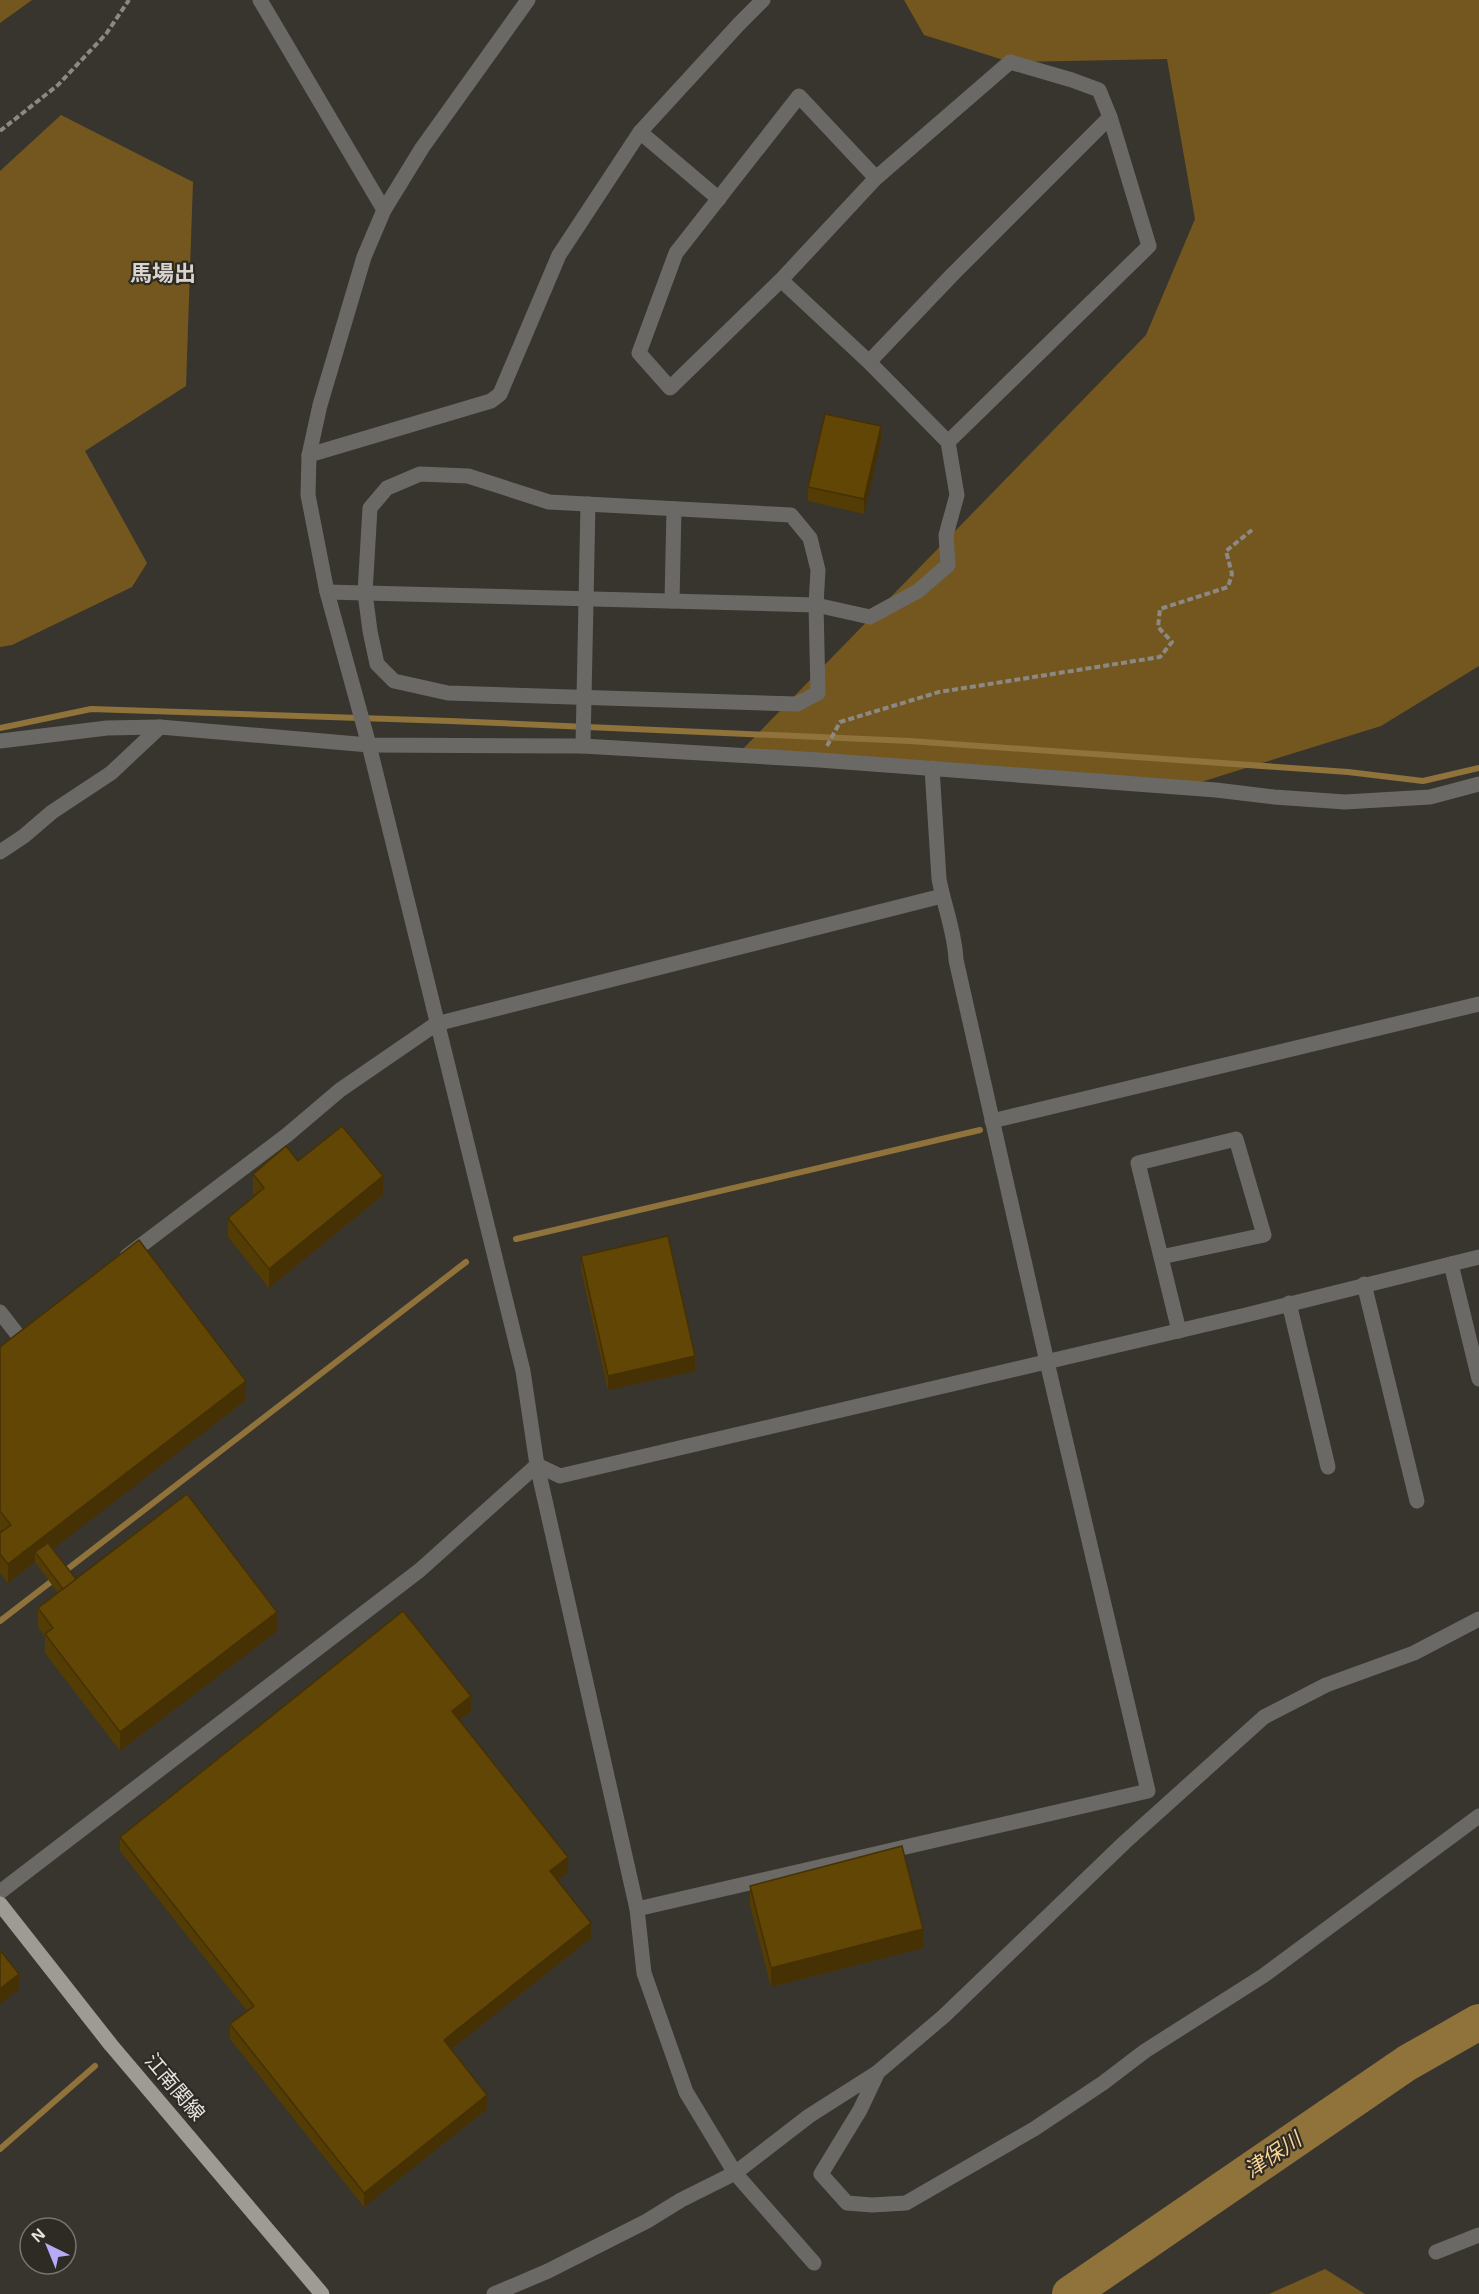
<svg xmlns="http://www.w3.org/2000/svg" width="1479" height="2294" font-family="Helvetica,'Noto Sans JP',sans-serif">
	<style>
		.forest { fill: #74571e }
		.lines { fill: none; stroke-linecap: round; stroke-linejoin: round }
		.stream { stroke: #90723b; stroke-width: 6 }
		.river { stroke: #90723b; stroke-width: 36 }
		.path { stroke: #8c8984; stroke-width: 4; stroke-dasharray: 6 3; stroke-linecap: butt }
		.minor { stroke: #6a6966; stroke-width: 15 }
		.major { stroke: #9e9b95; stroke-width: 15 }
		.wall { fill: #543c05 }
		.shaded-wall { fill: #453104 }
		.building { fill: #624606; stroke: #453104; stroke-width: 1.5 }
		.labels { text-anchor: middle; stroke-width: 4.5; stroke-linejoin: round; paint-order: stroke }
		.street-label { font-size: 20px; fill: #e6e4e0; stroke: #2e2b25 }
		.water-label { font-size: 21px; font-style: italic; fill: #fad596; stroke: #2e2b25 }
		.quarter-label { font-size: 22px; font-weight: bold; fill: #d9d4cd; stroke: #2e2b25 }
	</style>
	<rect width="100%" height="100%" fill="#38352f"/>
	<g class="forest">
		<path d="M 0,0 L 32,0 L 0,23 Z"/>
		<path d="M 904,0 L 1479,0 L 1479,666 L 1381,726 L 1185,787 L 737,755 L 1146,335 L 1195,219 L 1167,59 L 1010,62 L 924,35 Z"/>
		<path d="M 61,115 L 193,182 L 186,386 L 85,451 L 147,563 L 132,587 L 12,645 L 0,647 L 0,171 Z"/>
		<path d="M 1325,2269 L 1365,2294 L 1269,2294 Z"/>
	</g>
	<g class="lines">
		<g class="stream">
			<path d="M 0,728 L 91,709 L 450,721 L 910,741 L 1348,772 L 1423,781 L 1479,768"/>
			<path d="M 516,1239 L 980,1130"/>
			<path d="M 0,1621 L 466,1262"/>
			<path d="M 0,2149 L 95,2066"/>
		</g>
		<path class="river" d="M 1070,2294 L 1407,2063 L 1479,2022"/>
		<g class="path">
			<path d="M 0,131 L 58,85 L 106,34 L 129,0"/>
			<path d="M 827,746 L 840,722 L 939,692 L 1160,657 L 1172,642 L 1158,627 L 1160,609 L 1228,587 L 1232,574 L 1226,551 L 1252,530"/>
		</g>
		<g class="minor">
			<path d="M 260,0 L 384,210"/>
			<path d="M 528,0 L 422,148 L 384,210 L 364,257 L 320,405 L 309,455 L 308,495 L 327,592 L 369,745 L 523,1371 L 537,1465 L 637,1909 L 644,1973 L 686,2092 L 735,2173 L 814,2263"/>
			<path d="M 640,132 L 719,199"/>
			<path d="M 876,178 L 799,96 L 676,253 L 639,353 L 670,388 L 781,280 L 876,178 L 1010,62 L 1072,80 L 1099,90 L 1110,117 L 1149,246 L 948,442"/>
			<path d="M 869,362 L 953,274 L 1110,117"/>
			<path d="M 309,455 L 491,401 L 500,394 L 559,255 L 640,132 L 739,24 L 763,0"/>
			<path d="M 420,474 L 468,476 L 549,502 L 791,515 L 810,538 L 818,570 L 816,605 L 818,693 L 797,704 L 448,693 L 394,681 L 377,664 L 370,631 L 365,593 L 370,508 L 387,488 Z"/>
			<path d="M 327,592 L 816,605 L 870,617 L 918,591 L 948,565 L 946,535 L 957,495 L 948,442 L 869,362 L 781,280"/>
			<path d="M 672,601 L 674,509"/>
			<path d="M 0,741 L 107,728 L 160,727 L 369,745 L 583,746 L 819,760 L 1216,790 L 1274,797 L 1345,802 L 1430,797 L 1479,784"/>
			<path d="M 583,746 L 588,504"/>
			<path d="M 0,852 L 24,836 L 52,812 L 111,773 L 160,727"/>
			<path d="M 992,1121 L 1479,1004"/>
			<path d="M 127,1256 L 287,1135 L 340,1090 L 436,1024 L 942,896"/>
			<path d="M 1161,1257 L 1264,1235 L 1236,1139 L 1138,1163 L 1179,1331"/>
			<path d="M 1451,1264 L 1479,1379"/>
			<path d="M 1364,1284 L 1417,1501"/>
			<path d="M 1289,1303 L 1328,1467"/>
			<path d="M 0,1312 L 17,1334"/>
			<path d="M 537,1465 L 560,1476 L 1246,1315 L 1479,1257"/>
			<path d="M 0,1892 L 420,1570 L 537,1465"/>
			<path d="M 637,1909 L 1148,1791 L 1047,1362 L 956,960 C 955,932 944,906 939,879 L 932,768"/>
			<path d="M 878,2072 L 860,2110 L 821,2174 L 847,2203 L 872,2205 L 906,2203 L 1034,2129 L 1103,2083 L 1145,2051 L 1263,1976 L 1479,1816"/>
			<path d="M 1436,2252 L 1479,2235"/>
			<path d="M 494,2294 L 548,2271 L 647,2221 L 681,2200 L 735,2173 L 809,2116 L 878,2072 L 944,2016 L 1125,1842 L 1264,1717 L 1326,1685 L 1414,1653 L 1479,1619"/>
		</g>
		<path class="major" d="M 0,1904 L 111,2045 L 322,2294"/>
	</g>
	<g class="wall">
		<path d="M 881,441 L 864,514 L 808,501 L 808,487 Z"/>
		<path d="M 298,1161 L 383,1195 L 269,1288 L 228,1237 L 228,1218 L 255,1196 L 253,1193 L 253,1174 Z"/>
		<path d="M 581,1256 L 695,1371 L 608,1390 L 581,1270 Z"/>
		<path d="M 0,1347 L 246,1400 L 52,1549 L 76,1579 L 277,1631 L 120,1751 L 45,1653 L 45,1637 L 38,1627 L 38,1608 L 58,1593 L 35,1562 L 8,1583 L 0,1573 L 0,1533 L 2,1532 L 0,1530 Z"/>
		<path d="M 471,1711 L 459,1720 L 568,1872 L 557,1880 L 591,1938 L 451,2049 L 487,2109 L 364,2207 L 230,2039 L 230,2024 L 247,2011 L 120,1851 L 120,1837 Z"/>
		<path d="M 750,1886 L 923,1948 L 771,1987 L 750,1905 Z"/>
	</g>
	<g class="shaded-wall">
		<path d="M 881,426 L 881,441 L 864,514 L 864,499 Z"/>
		<path d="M 383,1176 L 383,1195 L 269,1288 L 269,1269 Z"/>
		<path d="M 695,1356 L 695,1371 L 608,1390 L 608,1376 Z"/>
		<path d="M 246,1381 L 246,1400 L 40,1559 L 35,1552 L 35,1562 L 8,1583 L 8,1564 Z"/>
		<path d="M 277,1612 L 277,1631 L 120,1751 L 120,1732 Z"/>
		<path d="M 471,1696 L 471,1711 L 452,1726 L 452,1711 Z"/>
		<path d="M 568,1857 L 568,1872 L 550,1886 L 550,1871 Z"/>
		<path d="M 591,1923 L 591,1938 L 444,2055 L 444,2040 Z"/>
		<path d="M 923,1929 L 923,1948 L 771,1987 L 771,1968 Z"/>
		<path d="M 19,1974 L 19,1989 L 0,2004 L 0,1989 Z"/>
		<path d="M 487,2095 L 487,2109 L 364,2207 L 364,2193 Z"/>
	</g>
	<g class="building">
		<path d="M 825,414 L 881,426 L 864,499 L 808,487 Z"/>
		<path d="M 342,1126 L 383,1176 L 269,1269 L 228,1218 L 264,1188 L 253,1174 L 286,1146 L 298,1161 Z"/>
		<path d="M 668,1236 L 695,1356 L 608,1376 L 581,1256 Z"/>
		<path d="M 139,1240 L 246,1381 L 8,1564 L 0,1554 L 0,1533 L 11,1525 L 0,1511 L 0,1347 Z"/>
		<path d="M 187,1494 L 277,1612 L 120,1732 L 45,1634 L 53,1628 L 38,1608 Z"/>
		<path d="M 48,1543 L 76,1579 L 63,1589 L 35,1552 Z"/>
		<path d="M 403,1611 L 471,1696 L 452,1711 L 568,1857 L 550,1871 L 591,1923 L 444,2040 L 487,2095 L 364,2193 L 230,2024 L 254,2006 L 120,1837 Z"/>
		<path d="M 902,1846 L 923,1929 L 771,1968 L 750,1886 Z"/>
		<path d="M 0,1950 L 19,1974 L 0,1989 Z"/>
	</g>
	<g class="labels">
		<g class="street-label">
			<text transform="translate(175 2087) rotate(50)" y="7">江南関線</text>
		</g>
		<g class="water-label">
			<text transform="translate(1273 2155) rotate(-34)" y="7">津保川</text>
		</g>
		<g class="quarter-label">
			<text x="163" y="281">馬場出</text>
		</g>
	</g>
	<g transform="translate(48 2246) rotate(317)"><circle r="28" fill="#2e2b25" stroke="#787570" stroke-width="1.5"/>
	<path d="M0-4.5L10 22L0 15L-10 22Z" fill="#b7abf8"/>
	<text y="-9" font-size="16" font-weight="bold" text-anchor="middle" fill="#e6e4e0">N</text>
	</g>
</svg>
